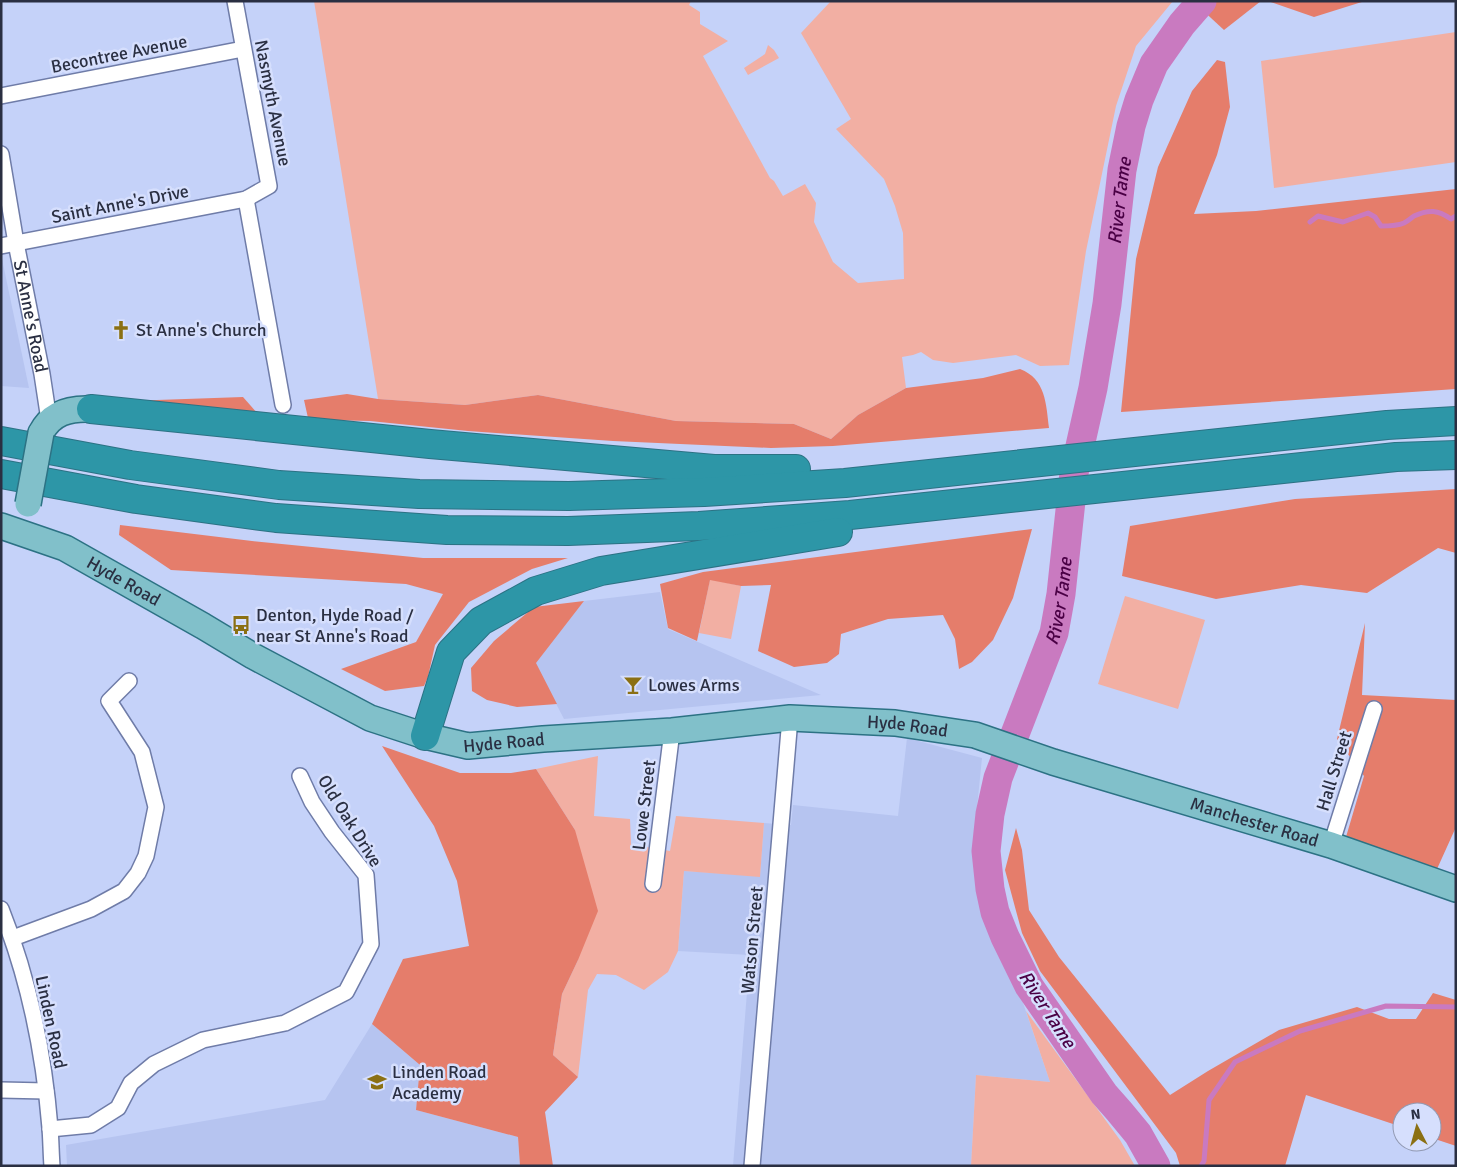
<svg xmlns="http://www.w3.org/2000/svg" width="1457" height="1167" font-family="Signika,sans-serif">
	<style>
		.built { fill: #b6c4f0 }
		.green { fill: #f2afa3 }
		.forest { fill: #e57d6b }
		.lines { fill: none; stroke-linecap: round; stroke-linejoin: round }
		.stream { stroke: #c97ac0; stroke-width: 5 }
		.river { stroke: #c97ac0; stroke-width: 29 }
		.minor-casing { stroke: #6f7ca8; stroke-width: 18 }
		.primary-casing { stroke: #2c7284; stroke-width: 28 }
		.motorway-casing { stroke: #2c7284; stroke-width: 30 }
		.minor { stroke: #fff; stroke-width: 15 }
		.primary { stroke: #81c0ca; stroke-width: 25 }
		.motorway { stroke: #2d96a7; stroke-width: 28 }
		.primary-bridge-casing { stroke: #2c7284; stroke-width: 28; stroke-linecap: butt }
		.primary-bridge { stroke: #81c0ca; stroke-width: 25 }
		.labels { text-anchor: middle; stroke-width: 5; stroke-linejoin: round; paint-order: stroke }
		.street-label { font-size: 18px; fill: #2a2f42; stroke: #d6dffd }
		.poi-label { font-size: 18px; fill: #2a2f42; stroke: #d6dffd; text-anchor: start }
		.water-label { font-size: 19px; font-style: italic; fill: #4a0045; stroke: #d6dffd }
	</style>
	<rect width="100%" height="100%" fill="#c5d2f9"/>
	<g class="built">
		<path d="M 1,259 L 2,259 L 29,388 L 1,386 Z"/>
		<path d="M 660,592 L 668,629 L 821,695 L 564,719 L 535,663 L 584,601 Z"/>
		<path d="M 907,738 L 982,758 L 976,818 L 975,884 L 991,932 L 1020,994 L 1050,1082 L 976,1075 L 971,1166 L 733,1166 L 750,955 L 678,951 L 684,871 L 760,876 L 764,823 L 791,825 L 793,805 L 898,816 Z"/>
		<path d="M 372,1024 L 420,1065 L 416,1110 L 518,1137 L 520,1166 L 67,1166 L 66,1145 L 325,1100 Z"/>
	</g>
	<g class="green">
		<path d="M 314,1 L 691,1 L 689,5 L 700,12 L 700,24 L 728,41 L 703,56 L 770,178 L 774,181 L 783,196 L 805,184 L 816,203 L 814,222 L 833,262 L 858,283 L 904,279 L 903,233 L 895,206 L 884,179 L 836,129 L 851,119 L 801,33 L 831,1 L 1173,1 L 1136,46 L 1116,106 L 1086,251 L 1069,365 L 1040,366 L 1016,355 L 953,363 L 933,360 L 921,352 L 913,355 L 902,357 L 906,388 L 858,415 L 831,439 L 794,424 L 676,421 L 538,395 L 465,405 L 378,399 Z"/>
		<path d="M 1456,32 L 1456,162 L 1274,188 L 1261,61 Z"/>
		<path d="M 768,45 L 774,50 L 779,58 L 748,75 L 744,68 L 765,54 Z"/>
		<path d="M 710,579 L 741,586 L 731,639 L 699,633 Z"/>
		<path d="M 1125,596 L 1205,620 L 1178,709 L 1098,684 Z"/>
		<path d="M 598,756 L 594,816 L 630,819 L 631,844 L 670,851 L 676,816 L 764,823 L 760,877 L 684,871 L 678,951 L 668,972 L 644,990 L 616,975 L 597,974 L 588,990 L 578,1077 L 553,1055 L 562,994 L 578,960 L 575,830 L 536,769 Z"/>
		<path d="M 1026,1011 L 1120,1140 L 1135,1166 L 971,1166 L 976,1075 L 1050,1082 Z"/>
	</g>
	<g class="forest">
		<path d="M 1202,1 L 1261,1 L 1224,30 L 1198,6 Z"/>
		<path d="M 1268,1 L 1365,1 L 1314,17 Z"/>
		<path d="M 1217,60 L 1225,62 L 1230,107 L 1217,155 L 1194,214 L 1256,211 L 1456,189 L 1456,389 L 1121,412 L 1136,259 L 1158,167 L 1192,91 Z"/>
		<path d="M 1020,369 C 1046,379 1046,404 1049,428 L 833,446 L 771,448 L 613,441 L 468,431 L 370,421 L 325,420 L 308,418 L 304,400 L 347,394 L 378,399 L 465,405 L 538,395 L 676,421 L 794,424 L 831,439 L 858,415 L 906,388 L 983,378 Z"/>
		<path d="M 243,397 L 257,413 L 128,401 Z"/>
		<path d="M 1456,489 L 1456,553 L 1438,548 L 1367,593 L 1301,585 L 1216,599 L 1122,576 L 1130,526 L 1295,499 Z"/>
		<path d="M 120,525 L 252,541 L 423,558 L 568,558 L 532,569 L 469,602 L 435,645 L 428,677 L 424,686 L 385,691 L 341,669 L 416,642 L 443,594 L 406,584 L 171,570 L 119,535 Z"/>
		<path d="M 1032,529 L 1013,598 L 993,640 L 972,662 L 959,669 L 955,639 L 943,615 L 888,619 L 841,634 L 839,654 L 827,663 L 794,667 L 758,651 L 771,585 L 741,586 L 710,580 L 697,641 L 668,628 L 660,584 L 703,572 Z"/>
		<path d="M 584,601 L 536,663 L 557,704 L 517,707 L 487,700 L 472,691 L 471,668 L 494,641 L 534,607 Z"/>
		<path d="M 1365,623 L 1362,695 L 1456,700 L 1456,827 L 1437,869 L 1346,837 L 1364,776 L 1337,739 Z"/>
		<path d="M 382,746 L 460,773 L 511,773 L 536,769 L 575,830 L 598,911 L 578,960 L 562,994 L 553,1055 L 578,1077 L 545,1112 L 553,1166 L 520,1166 L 518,1137 L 416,1110 L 420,1065 L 372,1024 L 403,959 L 469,946 L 457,881 L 434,826 Z"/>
		<path d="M 1016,828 L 1022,850 L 1029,910 L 1059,957 L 1170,1095 L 1208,1071 L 1279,1030 L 1357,1007 L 1389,1019 L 1416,1019 L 1433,993 L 1456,1000 L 1456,1146 L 1432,1138 L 1432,1112 L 1402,1112 L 1402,1127 L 1306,1095 L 1285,1166 L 1180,1166 L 1176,1153 L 1040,971 L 1022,933 L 1005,870 Z"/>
	</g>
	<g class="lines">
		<g class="stream">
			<path d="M 1310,222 L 1318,216 L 1343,222 L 1368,213 L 1375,217 L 1381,226 C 1389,226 1397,226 1404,223 C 1408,221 1411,218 1414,216 C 1429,209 1438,210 1451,219 L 1456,216"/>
			<path d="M 1201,1166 L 1204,1161 L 1209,1100 L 1235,1062 L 1300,1031 L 1386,1006 L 1456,1007"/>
		</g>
		<path class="river" id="s1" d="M 1156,1166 L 1138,1134 L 1119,1111 L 1104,1094 L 1029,986 L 1005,937 L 995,912 L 990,889 L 986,851 L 990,814 L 998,778 L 1054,633 L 1061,594 L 1074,473 L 1093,388 L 1107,304 L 1122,170 L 1131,126 L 1139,100 L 1154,64 L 1182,24 L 1202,1"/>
		<g class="minor-casing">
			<g id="minor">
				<path d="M 1,96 L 243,49"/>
				<path id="s2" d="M 1,154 L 16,243 L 42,374 L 49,420"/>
				<path d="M 246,199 L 283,405"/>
				<path d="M 1,246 L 246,199 L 269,186 L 235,1"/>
				<path d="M 1331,845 L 1374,709"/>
				<path d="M 653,884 L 672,731"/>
				<path d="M 1,909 C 29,979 44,1054 50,1128 C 51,1140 51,1153 52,1166"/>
				<path d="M 13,938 L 91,909 L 124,891 L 138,873 L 146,856 L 156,807 L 142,752 L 109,701 L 129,681"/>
				<path d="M 1,1090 L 46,1091"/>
				<path d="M 50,1129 L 91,1125 L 118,1108 L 131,1083 L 154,1064 L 203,1040 L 285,1023 L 346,992 L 371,944 L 366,875 L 332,832 L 312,802 L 300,776"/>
				<path d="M 752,1166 L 790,718"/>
			</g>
		</g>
		<g class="primary-casing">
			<g id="primary">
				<path d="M 41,433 C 51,413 69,408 91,409"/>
				<path id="s3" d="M 1,526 L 65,548 L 203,626 L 253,656 L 370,718 L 425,736 L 468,746 L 543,739 L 672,731 L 790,718 L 895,723 L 975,735 L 1053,762 L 1331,845 L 1456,889"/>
			</g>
		</g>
		<g class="motorway-casing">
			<g id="motorway">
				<path d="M 91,409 L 430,444 L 714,469 L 796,469"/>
				<path d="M 1,441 L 130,465 L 279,485 L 419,494 L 569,496 L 704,492 L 845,483 L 1387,425 L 1456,421"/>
				<path d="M 1,474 L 136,499 L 276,518 L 447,530 L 568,531 L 699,526 L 850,515 L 1396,457 L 1456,455"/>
				<path d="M 425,736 L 451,652 L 481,621 L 536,591 L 601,571 L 838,532"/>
			</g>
		</g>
		<use href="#minor" class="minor"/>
		<use href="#primary" class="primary"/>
		<use href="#motorway" class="motorway"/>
		<g class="primary-bridge-casing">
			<path id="primary-bridge" d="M 28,504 L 41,433"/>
		</g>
		<use href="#primary-bridge" class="primary-bridge"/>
	</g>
	<defs>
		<g id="church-bare" transform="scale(1.5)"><path d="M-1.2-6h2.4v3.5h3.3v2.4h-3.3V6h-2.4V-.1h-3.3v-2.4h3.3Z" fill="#8b7013" stroke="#d6dffd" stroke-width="2.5" paint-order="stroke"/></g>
		<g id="bus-bare" transform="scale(1.5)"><path d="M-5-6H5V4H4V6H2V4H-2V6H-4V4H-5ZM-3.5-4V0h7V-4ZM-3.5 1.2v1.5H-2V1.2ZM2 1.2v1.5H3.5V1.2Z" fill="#8b7013" stroke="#d6dffd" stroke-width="2.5" paint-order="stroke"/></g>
		<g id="bar-bare" transform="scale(1.5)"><path d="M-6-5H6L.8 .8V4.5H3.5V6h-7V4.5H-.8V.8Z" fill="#8b7013" stroke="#d6dffd" stroke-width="2.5" paint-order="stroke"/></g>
		<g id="school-bare" transform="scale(1.5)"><path d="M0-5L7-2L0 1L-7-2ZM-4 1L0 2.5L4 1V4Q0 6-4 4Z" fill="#8b7013" stroke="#d6dffd" stroke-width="2.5" paint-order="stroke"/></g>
	</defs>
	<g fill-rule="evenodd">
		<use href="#church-bare" x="121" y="330"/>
		<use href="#bus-bare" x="241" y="625"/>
		<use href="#bar-bare" x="633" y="685"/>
		<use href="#school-bare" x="377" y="1082"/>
	</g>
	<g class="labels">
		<g class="street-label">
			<text transform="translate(119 54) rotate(-11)" y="6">Becontree Avenue</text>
			<text transform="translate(273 103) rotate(79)" y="6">Nasmyth Avenue</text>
			<text transform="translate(120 204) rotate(-11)" y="6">Saint Anne's Drive</text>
			<text dy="6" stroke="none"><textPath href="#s2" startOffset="165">St Anne's Road</textPath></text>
			<text dy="6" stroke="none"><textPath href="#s3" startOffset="135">Hyde Road</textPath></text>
			<text dy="6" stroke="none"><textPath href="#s3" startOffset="960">Hyde Road</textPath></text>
			<text dy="6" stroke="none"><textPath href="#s3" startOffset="555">Hyde Road</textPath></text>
			<text transform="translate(1334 771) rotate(-73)" y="6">Hall Street</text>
			<text transform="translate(644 805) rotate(-83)" y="6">Lowe Street</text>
			<text transform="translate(350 821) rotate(58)" y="6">Old Oak Drive</text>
			<text dy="6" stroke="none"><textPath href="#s3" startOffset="1321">Manchester Road</textPath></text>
			<text transform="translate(752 940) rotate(-85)" y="6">Watson Street</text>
			<text transform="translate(51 1022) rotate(78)" y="6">Linden Road</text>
		</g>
		<g class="poi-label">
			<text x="136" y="336">St Anne's Church</text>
			<text x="256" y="621">Denton, Hyde Road /<tspan x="256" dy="21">near St Anne's Road</tspan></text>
			<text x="648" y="691">Lowes Arms</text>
			<text x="392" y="1078">Linden Road<tspan x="392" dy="21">Academy</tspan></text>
		</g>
		<g class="water-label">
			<text dy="7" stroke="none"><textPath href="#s1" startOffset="1031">River Tame</textPath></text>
			<text dy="7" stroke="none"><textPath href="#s1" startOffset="626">River Tame</textPath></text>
			<text transform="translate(1048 1009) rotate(57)" y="7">River Tame</text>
		</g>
	</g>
	<rect width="1457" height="1167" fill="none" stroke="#2a2f42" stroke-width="5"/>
	<g transform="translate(1417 1127) rotate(354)"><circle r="24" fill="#d6dffd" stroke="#9199b2"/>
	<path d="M0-4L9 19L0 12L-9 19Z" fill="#8b7013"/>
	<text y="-8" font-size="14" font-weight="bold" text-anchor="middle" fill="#2a2f42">N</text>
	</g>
</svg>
